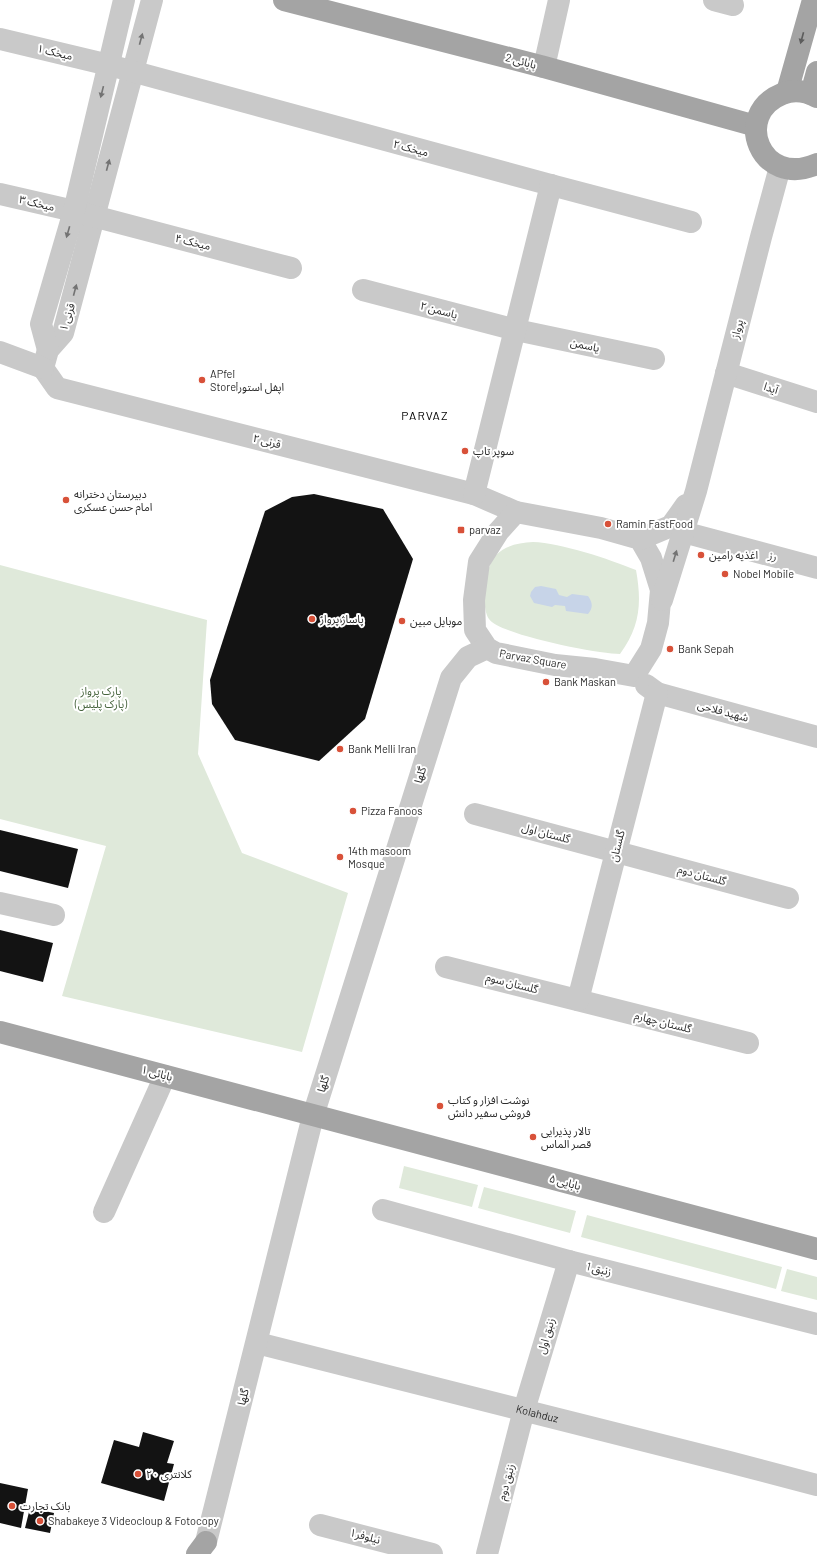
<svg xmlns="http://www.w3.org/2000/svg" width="817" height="1554" font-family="Barlow,'Noto Sans Arabic',sans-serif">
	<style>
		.green { fill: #dfe9da }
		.water { fill: #c7d4e8 }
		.building { fill: #131313 }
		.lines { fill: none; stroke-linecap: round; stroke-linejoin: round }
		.minor { stroke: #c9c9c9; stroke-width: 22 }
		.major { stroke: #a4a4a4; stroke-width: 22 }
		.oneway { fill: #5c5c5c }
		.oneway2 { fill: #737373 }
		.poi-dot { fill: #d85139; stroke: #fff; stroke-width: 1.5 }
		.labels { text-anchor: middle; stroke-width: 4; stroke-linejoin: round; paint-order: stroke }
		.street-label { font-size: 11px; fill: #2c2c2c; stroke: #fff }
		.poi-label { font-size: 11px; fill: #2c2c2c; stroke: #fff; text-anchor: start }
		.park-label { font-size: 11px; fill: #46643d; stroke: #fff }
		.neighbourhood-label { font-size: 12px; letter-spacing: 1px; fill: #000; stroke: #fff }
	</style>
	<rect width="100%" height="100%" fill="#fff"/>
	<g class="green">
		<path d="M 533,542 C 561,543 609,559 636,570 C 642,603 640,627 620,654 C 598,654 500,635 489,619 C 480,606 485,566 496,555 C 506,545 519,543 533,542 Z"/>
		<path d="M 0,565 L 207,620 L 198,754 L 242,853 L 348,893 L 302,1052 L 62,996 L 106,846 L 0,819 Z"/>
		<path d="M 404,1166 L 478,1185 L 472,1207 L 399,1188 Z"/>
		<path d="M 484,1187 L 576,1211 L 570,1233 L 478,1208 Z"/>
		<path d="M 587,1215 L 782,1267 L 776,1289 L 581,1237 Z"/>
		<path d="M 787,1269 L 817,1277 L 817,1300 L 781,1291 Z"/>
	</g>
	<path class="water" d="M 541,586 L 556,589 L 559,595 L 567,597 L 572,594 L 588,596 C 593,603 593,608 588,614 L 566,611 L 565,606 L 555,605 L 552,607 L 534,603 L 530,596 L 531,592 L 535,587 Z"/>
	<g class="building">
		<path d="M 314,494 L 383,509 L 413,559 L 365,719 L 319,761 L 235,740 L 212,704 L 210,680 L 265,511 L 292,497 Z"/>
		<path d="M 0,830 L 78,849 L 68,888 L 0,871 Z"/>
		<path d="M 0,930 L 53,943 L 43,982 L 0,971 Z"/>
		<path d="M 143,1432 L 174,1441 L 167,1463 L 174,1464 L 164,1501 L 101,1483 L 114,1440 L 139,1447 Z"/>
		<path d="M 0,1483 L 28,1489 L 21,1528 L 0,1523 Z"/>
		<path d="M 30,1508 L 54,1513 L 50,1533 L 25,1528 Z"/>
	</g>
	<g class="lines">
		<g class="minor">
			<path d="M 152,0 L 63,333 L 48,350 L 43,368 L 57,388 L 474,494 L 516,512"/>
			<path d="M 714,0 L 733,5"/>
			<path d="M 0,39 L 109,65 L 551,185 L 691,222"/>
			<path d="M 544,67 L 559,0"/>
			<path d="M 0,194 L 74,211 L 291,268"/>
			<path d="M 363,290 L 516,330 L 654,359"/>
			<path d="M 48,350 L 41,324 L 74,211 L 124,0"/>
			<path d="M 0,352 L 43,368"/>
			<path d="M 726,373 L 817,402"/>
			<path d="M 474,494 L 551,185"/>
			<path d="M 516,512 L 601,528 L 640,539 L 651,558 L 661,590 L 658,623 L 651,649 L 634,676 L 595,669 L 555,665 L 496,653 L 487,648 L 475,630 L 474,600 L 479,562 L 498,532 Z"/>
			<path d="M 683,532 L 817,568"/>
			<path d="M 640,539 L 671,526 L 686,505"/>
			<path d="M 662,600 L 696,491 L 761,237 L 780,167"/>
			<path d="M 646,685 L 657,693 L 817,737"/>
			<path d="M 475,814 L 788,898"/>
			<path d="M 0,903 L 54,915"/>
			<path d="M 446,967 L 748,1043"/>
			<path d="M 578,1000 L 657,693"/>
			<path d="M 383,1210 L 569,1261 L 817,1324"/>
			<path d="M 104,1212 L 165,1076"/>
			<path id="s1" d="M 257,1343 L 729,1462 L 817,1485"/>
			<path d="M 320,1525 L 432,1554"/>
			<path d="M 206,1542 L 313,1116 L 451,678 L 468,657 L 487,648"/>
			<path d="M 487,1554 L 524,1410 L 569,1261"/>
		</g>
		<g class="major">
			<path d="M 284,0 L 544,67 L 756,126"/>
			<path d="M 787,92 L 813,0"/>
			<path d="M 811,94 L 817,72"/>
			<path d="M 817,97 C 806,91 794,89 782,94 C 732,114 760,189 817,164"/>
			<path d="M 0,1032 L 817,1249"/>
			<path d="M 197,1554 L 206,1542"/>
		</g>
	</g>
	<defs><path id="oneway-solid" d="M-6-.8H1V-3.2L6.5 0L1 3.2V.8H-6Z"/></defs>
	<use class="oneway" href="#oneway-solid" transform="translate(802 38) rotate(105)"/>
	<g class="oneway2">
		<use href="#oneway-solid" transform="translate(141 39) rotate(-75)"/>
		<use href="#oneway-solid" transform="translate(102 92) rotate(104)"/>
		<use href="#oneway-solid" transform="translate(108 165) rotate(-75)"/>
		<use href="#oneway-solid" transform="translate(68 232) rotate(106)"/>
		<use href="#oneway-solid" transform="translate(75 290) rotate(-75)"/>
		<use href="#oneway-solid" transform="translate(675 556) rotate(-73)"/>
	</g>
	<g class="poi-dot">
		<circle cx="202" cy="380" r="4"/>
		<circle cx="465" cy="451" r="4"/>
		<circle cx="66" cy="500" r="4"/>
		<circle cx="608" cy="524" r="4"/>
		<rect x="457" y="526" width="8" height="8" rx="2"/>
		<circle cx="701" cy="555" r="4"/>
		<circle cx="725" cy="574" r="4"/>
		<circle cx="312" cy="619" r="4"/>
		<circle cx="402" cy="621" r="4"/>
		<circle cx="670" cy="649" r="4"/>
		<circle cx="546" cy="682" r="4"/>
		<circle cx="340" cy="749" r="4"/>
		<circle cx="353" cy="811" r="4"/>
		<circle cx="340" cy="857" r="4"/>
		<circle cx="440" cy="1106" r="4"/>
		<circle cx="533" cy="1137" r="4"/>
		<circle cx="138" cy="1474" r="4"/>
		<circle cx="12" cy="1506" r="4"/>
		<circle cx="40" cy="1521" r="4"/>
	</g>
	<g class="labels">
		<g class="street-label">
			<text transform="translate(55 52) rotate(13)" y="4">میخک ۱</text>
			<text transform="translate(521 61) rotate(15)" y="4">بابائی 2</text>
			<text transform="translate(411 148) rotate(15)" y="4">میخک ۲</text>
			<text transform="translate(37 203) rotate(13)" y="4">میخک ۳</text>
			<text transform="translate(193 242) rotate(14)" y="4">میخک ۴</text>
			<text transform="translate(439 310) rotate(15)" y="4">یاسمن ۲</text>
			<text transform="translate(67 317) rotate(-72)" y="4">قرنی ۱</text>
			<text transform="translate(737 329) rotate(-76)" y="4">پرواز</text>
			<text transform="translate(585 345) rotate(12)" y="4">یاسمن</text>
			<text transform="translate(771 388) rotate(18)" y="4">آیدا</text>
			<text transform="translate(267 441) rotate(14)" y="4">قرنی ۲</text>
			<text transform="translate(773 556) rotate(15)" y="4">رز</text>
			<text transform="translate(533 659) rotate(10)" y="4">Parvaz Square</text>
			<text transform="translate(723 711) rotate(15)" y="4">شهید فلاحی</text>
			<text transform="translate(420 775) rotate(-73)" y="4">گلها</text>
			<text transform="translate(546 833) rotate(15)" y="4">گلستان اول</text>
			<text transform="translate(617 846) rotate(-76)" y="4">گلستان</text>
			<text transform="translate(702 875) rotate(15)" y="4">گلستان دوم</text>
			<text transform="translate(512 983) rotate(14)" y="4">گلستان سوم</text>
			<text transform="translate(663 1022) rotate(14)" y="4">گلستان چهارم</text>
			<text transform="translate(157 1073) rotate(15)" y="4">بابائی ۱</text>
			<text transform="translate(323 1084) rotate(-73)" y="4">گلها</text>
			<text transform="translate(565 1182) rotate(15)" y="4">۵ بابایی</text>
			<text transform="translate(599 1269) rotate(14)" y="4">زنبق 1</text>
			<text transform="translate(546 1336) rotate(-74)" y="4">زنبق اول</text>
			<text transform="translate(243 1397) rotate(-76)" y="4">گلها</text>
			<text dy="4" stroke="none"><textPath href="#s1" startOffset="289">Kolahduz</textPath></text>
			<text transform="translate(506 1482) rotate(-75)" y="4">زنبق دوم</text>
			<text transform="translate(365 1536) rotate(15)" y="4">نیلوفر۱</text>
		</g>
		<g class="poi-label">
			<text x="210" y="378">APfel<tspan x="210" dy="13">Store|اپفل استور</tspan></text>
			<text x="473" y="455">سوپر تاپ</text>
			<text x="74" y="498">دبیرستان دخترانه<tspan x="74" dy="13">امام حسن عسکری</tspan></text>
			<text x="616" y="528">Ramin FastFood</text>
			<text x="469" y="534">parvaz</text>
			<text x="709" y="559">اغذیه رامین</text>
			<text x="733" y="578">Nobel Mobile</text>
			<text x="320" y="623">پاساژ پرواز</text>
			<text x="410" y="625">موبایل مبین</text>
			<text x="678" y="653">Bank Sepah</text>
			<text x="554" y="686">Bank Maskan</text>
			<text x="348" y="753">Bank Melli Iran</text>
			<text x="361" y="815">Pizza Fanoos</text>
			<text x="348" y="855">14th masoom<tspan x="348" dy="13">Mosque</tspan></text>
			<text x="448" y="1104">نوشت افزار و کتاب<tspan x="448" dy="13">فروشی سفیر دانش</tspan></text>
			<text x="541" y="1135">تالار پذیرایی<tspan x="541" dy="13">قصر الماس</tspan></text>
			<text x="146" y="1478">کلانتری ۲۰</text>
			<text x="20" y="1510">بانک تجارت</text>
			<text x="48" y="1525">Shabakeye 3 Videocloup &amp; Fotocopy</text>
		</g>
		<g class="park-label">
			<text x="101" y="695">پارک پرواز<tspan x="101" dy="13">(پارک پلیس)</tspan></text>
		</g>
		<g class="neighbourhood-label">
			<text x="425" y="420">PARVAZ</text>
		</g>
	</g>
</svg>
